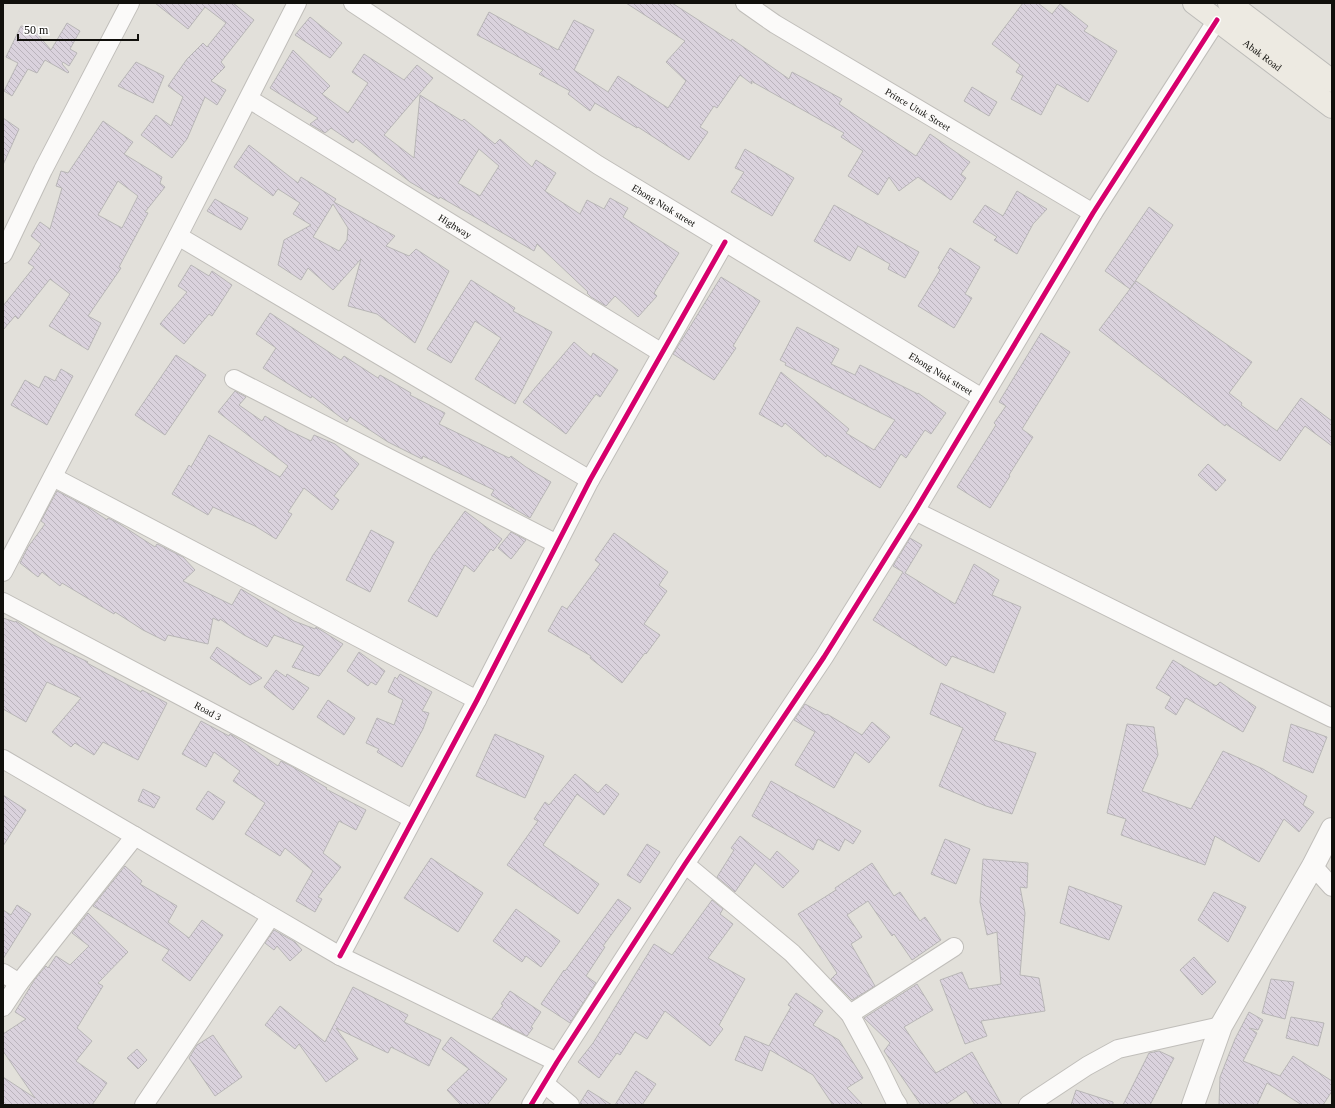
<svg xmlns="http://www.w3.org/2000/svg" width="1335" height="1108" font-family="Georgia,serif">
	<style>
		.building { fill: url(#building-back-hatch); stroke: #b8b6b6; fill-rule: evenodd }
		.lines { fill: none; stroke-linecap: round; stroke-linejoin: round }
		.minor-casing { stroke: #c0beba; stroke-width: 20 }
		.tertiary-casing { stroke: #c0beba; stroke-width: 24 }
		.trunk-casing { stroke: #bcbbb8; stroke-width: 24 }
		.minor { stroke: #fbfaf9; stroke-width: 18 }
		.tertiary { stroke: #fbfaf9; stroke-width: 22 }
		.trunk { stroke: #edeae2; stroke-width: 22 }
		.cycleway-casing { stroke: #fff; stroke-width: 8 }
		.cycleway { stroke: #d6006c; stroke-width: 5 }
		.labels { text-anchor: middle; stroke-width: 4; stroke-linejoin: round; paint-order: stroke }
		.street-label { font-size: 10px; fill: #11100c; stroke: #fff }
	</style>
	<defs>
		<pattern id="building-back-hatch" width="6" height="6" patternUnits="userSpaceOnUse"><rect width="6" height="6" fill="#dad2dd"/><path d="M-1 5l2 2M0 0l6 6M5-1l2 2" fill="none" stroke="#bab3bc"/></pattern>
	</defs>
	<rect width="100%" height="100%" fill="#e2e0da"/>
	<g class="building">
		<path d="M 155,3 L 233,3 L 254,20 L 221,62 L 225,67 L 211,81 L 226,90 L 217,105 L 205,97 L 187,139 L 172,158 L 141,135 L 156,115 L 171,126 L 183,97 L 168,86 L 187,59 L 203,43 L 207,47 L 226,23 L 205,7 L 188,29 Z"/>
		<path d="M 626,3 L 672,3 L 731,41 L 732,39 L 789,79 L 792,72 L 842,99 L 839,104 L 916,156 L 930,134 L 970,162 L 961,174 L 966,178 L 951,200 L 918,177 L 899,191 L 889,177 L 878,195 L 848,176 L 863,151 L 841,137 L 844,133 L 751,81 L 752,84 L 740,75 L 717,108 L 714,106 L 700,127 L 708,132 L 689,160 L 638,127 L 637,128 L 595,103 L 590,111 L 568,94 L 570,91 L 539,74 L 543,70 L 477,35 L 489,12 L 558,50 L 574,20 L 594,30 L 574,70 L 608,92 L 618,76 L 668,108 L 686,81 L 666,62 L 685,41 Z"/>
		<path d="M 1023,3 L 1038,3 L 1052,14 L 1060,4 L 1088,26 L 1084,31 L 1117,51 L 1088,102 L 1057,84 L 1041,115 L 1011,99 L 1023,76 L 1016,72 L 1020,65 L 992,44 Z"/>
		<path d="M 310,17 L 342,43 L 330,58 L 295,35 Z"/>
		<path d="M 67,23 L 80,31 L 70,49 L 77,53 L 69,66 L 63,62 L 62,64 L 69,72 L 68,73 L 45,60 L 37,73 L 28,69 L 12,96 L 4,91 L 18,63 L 6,57 L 21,26 L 32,28 L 51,50 Z"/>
		<path d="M 293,50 L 330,86 L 322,94 L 348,113 L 368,83 L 352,72 L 364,54 L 404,80 L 417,65 L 433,78 L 384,135 L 414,158 L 420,95 L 462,121 L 464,119 L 495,144 L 500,139 L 532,167 L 536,160 L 556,173 L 545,191 L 580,214 L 587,200 L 604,209 L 610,198 L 628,208 L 623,217 L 679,253 L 654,293 L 657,296 L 638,317 L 615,296 L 606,306 L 591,297 L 587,293 L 588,292 L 537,244 L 534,251 L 440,197 L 439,199 L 410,182 L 356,139 L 353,143 L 331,128 L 325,133 L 310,124 L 318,118 L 270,88 ZM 479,149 L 499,166 L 480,196 L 458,183 Z"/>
		<path d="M 136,62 L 164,76 L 153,103 L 118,86 Z"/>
		<path d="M 972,87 L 997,102 L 989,116 L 964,101 Z"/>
		<path d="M 3,118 L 19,129 L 3,165 Z"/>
		<path d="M 103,121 L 133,142 L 124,154 L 162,177 L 160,183 L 165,187 L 145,212 L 148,213 L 119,267 L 121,268 L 88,316 L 101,323 L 88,350 L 49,326 L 70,294 L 50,279 L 18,319 L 15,316 L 3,330 L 3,306 L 34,267 L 28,263 L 41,244 L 31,236 L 40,222 L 50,229 L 62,188 L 56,186 L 61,171 L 68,173 ZM 118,181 L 138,196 L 122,228 L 98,215 Z"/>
		<path d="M 249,145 L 298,183 L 301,177 L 336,199 L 334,202 L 395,236 L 386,246 L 409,256 L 416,249 L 449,271 L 415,343 L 377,314 L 348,306 L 361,259 L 333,290 L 308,268 L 301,280 L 278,265 L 284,240 L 311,225 L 293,214 L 300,203 L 278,189 L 273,196 L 234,167 ZM 333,204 L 348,228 L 347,240 L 339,251 L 313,237 Z"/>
		<path d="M 745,149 L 794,178 L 772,216 L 731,192 L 744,172 L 735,168 Z"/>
		<path d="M 1017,191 L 1047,209 L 1033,224 L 1017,254 L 994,240 L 997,237 L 973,222 L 985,205 L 1003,216 Z"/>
		<path d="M 215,199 L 248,218 L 241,230 L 207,211 Z"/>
		<path d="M 834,205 L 919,252 L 905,278 L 888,269 L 890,264 L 858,246 L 850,261 L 814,241 Z"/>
		<path d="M 1149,207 L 1173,225 L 1130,289 L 1105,271 Z"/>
		<path d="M 950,248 L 980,267 L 965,294 L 972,298 L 954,328 L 918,306 L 940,270 L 938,268 Z"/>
		<path d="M 191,265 L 209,276 L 212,271 L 232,285 L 212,316 L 209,314 L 184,344 L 160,324 L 187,292 L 178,286 Z"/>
		<path d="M 721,277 L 760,301 L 733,346 L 736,348 L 714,380 L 673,354 Z"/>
		<path d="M 471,280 L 515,308 L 513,311 L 552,332 L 515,404 L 475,379 L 501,338 L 475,321 L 451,363 L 427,349 Z"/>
		<path d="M 1136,281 L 1252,362 L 1229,393 L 1242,403 L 1241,405 L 1277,431 L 1301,398 L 1332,421 L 1332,446 L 1305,426 L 1280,461 L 1226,424 L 1225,426 L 1099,330 Z"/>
		<path d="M 270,313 L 341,360 L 344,356 L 378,378 L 380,375 L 411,393 L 410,395 L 445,413 L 439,424 L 509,458 L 511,456 L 526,467 L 551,482 L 530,518 L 491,495 L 494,490 L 423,456 L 422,459 L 388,442 L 350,417 L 347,422 L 312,396 L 311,398 L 263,368 L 276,348 L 256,334 Z"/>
		<path d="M 797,327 L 839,349 L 831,364 L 855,375 L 860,365 L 918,394 L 918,393 L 946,413 L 931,434 L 925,430 L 906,458 L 901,454 L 880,488 L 827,455 L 826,457 L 785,423 L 782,427 L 759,414 L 781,372 L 849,429 L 846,433 L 874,450 L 895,420 L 785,365 L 786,363 L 780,360 Z"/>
		<path d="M 1041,333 L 1070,352 L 1022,429 L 1033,437 L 1009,475 L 1010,476 L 990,508 L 957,487 L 996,425 L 994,423 L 1006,406 L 999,402 Z"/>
		<path d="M 574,342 L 591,357 L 593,353 L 618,370 L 600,397 L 596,394 L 566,434 L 523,402 Z"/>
		<path d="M 176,355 L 206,375 L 165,435 L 135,415 Z"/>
		<path d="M 61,369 L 73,376 L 47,425 L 11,405 L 25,380 L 39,388 L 45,376 L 55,381 Z"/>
		<path d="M 235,391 L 246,397 L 239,405 L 262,421 L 265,416 L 288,430 L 311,441 L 314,435 L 335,444 L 359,464 L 334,496 L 339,500 L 332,510 L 304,488 L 288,512 L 292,514 L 276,539 L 255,526 L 213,507 L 208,515 L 172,494 L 189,465 L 191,467 L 209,435 L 280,477 L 288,466 L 218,412 Z"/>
		<path d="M 1208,464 L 1226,480 L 1216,491 L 1198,475 Z"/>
		<path d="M 57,491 L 91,509 L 107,520 L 108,518 L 118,523 L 155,547 L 157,544 L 183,557 L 195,570 L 183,581 L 232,605 L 241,589 L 294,621 L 315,629 L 316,627 L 343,644 L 319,676 L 292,667 L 304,646 L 274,635 L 267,647 L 244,635 L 220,619 L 219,621 L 213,618 L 208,644 L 168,635 L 165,641 L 143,630 L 115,612 L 114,614 L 62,583 L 60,586 L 42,572 L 38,577 L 20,563 L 28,547 L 45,524 L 41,521 Z"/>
		<path d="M 465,511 L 502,539 L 493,551 L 491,549 L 474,572 L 465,565 L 437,617 L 408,601 L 433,555 Z"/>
		<path d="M 371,530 L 394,542 L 370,592 L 346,580 Z"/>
		<path d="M 511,532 L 526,540 L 511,559 L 498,548 Z"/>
		<path d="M 614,533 L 668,572 L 659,585 L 667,591 L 644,624 L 660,635 L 646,654 L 645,653 L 622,683 L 590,658 L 591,656 L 548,631 L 562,606 L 567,609 L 600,564 L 595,560 Z"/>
		<path d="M 910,538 L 922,545 L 905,573 L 955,604 L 974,564 L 999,580 L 992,595 L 1021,607 L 994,673 L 952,656 L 946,666 L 873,620 L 903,572 L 893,566 Z"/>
		<path d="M 3,618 L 15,622 L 16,621 L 49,643 L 88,662 L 87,663 L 141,692 L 142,690 L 167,703 L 138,760 L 103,742 L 94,755 L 75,743 L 71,747 L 52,732 L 81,698 L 47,682 L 26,722 L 3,709 Z"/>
		<path d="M 217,647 L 262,678 L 250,685 L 210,658 Z"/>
		<path d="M 359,652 L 385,671 L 376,685 L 371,682 L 368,686 L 347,671 Z"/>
		<path d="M 1173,660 L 1216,686 L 1220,682 L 1256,707 L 1243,732 L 1186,698 L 1176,715 L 1165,708 L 1171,697 L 1156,688 Z"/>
		<path d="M 276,670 L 286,677 L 287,674 L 309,688 L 293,710 L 264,687 Z"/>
		<path d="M 400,674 L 432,692 L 422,711 L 429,713 L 423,729 L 402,767 L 377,752 L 379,749 L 366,743 L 377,718 L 394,725 L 403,700 L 388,692 L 395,677 L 397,679 Z"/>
		<path d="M 941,683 L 1006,713 L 994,740 L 1036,753 L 1012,814 L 986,806 L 939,786 L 963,728 L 930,714 Z"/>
		<path d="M 328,700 L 355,718 L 344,735 L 317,717 Z"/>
		<path d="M 805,704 L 826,715 L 827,714 L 862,735 L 872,722 L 890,737 L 869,763 L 855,752 L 834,788 L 795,765 L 815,732 L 794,720 Z"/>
		<path d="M 201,721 L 229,736 L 230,734 L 240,740 L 278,766 L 281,761 L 291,766 L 327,788 L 326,789 L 366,810 L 356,830 L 339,821 L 323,853 L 341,867 L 318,897 L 322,899 L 315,912 L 296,901 L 313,871 L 285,848 L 280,856 L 245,834 L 265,803 L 233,781 L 240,771 L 214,752 L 206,767 L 182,754 Z"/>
		<path d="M 1127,724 L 1154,727 L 1158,755 L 1142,791 L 1191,809 L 1223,751 L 1263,769 L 1307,796 L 1303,805 L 1314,812 L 1299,832 L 1284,819 L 1259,862 L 1215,836 L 1205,865 L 1121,835 L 1126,819 L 1107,813 Z"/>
		<path d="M 1291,724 L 1327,737 L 1313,773 L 1283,761 Z"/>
		<path d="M 495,734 L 544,756 L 525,798 L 476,776 Z"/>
		<path d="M 575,774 L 598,793 L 606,784 L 619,794 L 604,815 L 577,794 L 543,845 L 599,884 L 578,914 L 507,865 L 538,821 L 534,819 L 545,802 L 549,805 Z"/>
		<path d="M 771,781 L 861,831 L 853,844 L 845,839 L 839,851 L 818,839 L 813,850 L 752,816 Z"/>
		<path d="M 143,789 L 160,797 L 154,808 L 138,801 Z"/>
		<path d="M 208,791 L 225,802 L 213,820 L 196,809 Z"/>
		<path d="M 3,795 L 26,810 L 3,846 Z"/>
		<path d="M 740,836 L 770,860 L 777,851 L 799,871 L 783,888 L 755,863 L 735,892 L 717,877 L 734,850 L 731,848 Z"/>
		<path d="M 945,839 L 970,849 L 956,884 L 931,874 Z"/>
		<path d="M 647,844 L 660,852 L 640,883 L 627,875 Z"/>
		<path d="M 431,858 L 483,893 L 458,932 L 404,898 Z"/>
		<path d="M 983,859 L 1028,863 L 1027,888 L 1020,887 L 1025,913 L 1020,975 L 1039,978 L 1045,1011 L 981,1021 L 987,1036 L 965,1044 L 940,980 L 962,972 L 969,989 L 1001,984 L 997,932 L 987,935 L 980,902 Z"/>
		<path d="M 872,863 L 894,896 L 900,892 L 920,921 L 925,917 L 941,940 L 912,960 L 894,934 L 892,936 L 868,901 L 847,915 L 862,937 L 851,944 L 875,986 L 852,1000 L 831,979 L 837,973 L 798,914 L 836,890 L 835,888 Z"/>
		<path d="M 125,866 L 142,881 L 140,884 L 177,906 L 168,922 L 189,938 L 202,920 L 223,935 L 190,981 L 162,960 L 169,950 L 93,906 Z"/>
		<path d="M 1069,886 L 1122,906 L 1109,940 L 1060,923 Z"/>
		<path d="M 1214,892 L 1246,907 L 1228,942 L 1198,920 Z"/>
		<path d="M 618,899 L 631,908 L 603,946 L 605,947 L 586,976 L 596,983 L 570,1023 L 541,1004 L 564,970 L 565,971 Z"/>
		<path d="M 712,900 L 723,909 L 720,914 L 733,924 L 708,958 L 745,979 L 719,1025 L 723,1029 L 710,1046 L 665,1011 L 647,1039 L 635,1032 L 620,1055 L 617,1053 L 599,1078 L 578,1062 L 593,1043 L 654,944 L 672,955 Z"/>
		<path d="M 17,905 L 31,914 L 3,959 L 3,910 L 11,915 Z"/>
		<path d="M 516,909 L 560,941 L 541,967 L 526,956 L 522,962 L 493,941 Z"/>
		<path d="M 88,913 L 128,952 L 98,983 L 103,986 L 77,1028 L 92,1041 L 76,1061 L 107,1083 L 92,1105 L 3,1105 L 3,1077 L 35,1098 L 3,1051 L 3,1034 L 26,1019 L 15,1012 L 35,979 L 46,966 L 48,968 L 56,956 L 70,965 L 89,946 L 72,933 Z"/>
		<path d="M 274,930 L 295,942 L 302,950 L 290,961 L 277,946 L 274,950 L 265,943 Z"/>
		<path d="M 1194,957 L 1216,982 L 1202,995 L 1180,970 Z"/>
		<path d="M 1271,979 L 1294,982 L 1285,1019 L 1262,1013 Z"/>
		<path d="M 917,984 L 933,1010 L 904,1027 L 936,1073 L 972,1052 L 1002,1105 L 975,1105 L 966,1091 L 945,1105 L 921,1105 L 884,1051 L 890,1043 L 864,1018 Z"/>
		<path d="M 353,987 L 408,1015 L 404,1022 L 441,1040 L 429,1066 L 391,1047 L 388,1053 L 336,1028 L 358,1059 L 326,1082 L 299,1044 L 295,1049 L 265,1025 L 280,1006 L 325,1042 Z"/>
		<path d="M 510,991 L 541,1012 L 531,1027 L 533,1028 L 527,1036 L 492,1019 L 503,1005 L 501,1004 Z"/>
		<path d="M 796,993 L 823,1011 L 813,1025 L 839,1040 L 863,1078 L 847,1088 L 863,1105 L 833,1105 L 813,1075 L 770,1050 L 762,1071 L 735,1060 L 745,1036 L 769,1046 L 791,1007 L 788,1005 Z"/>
		<path d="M 1249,1012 L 1263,1020 L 1258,1030 L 1249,1028 L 1257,1033 L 1243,1061 L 1280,1076 L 1293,1056 L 1332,1081 L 1332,1091 L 1323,1105 L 1302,1105 L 1267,1083 L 1257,1105 L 1219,1105 L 1220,1077 L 1235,1039 Z"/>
		<path d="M 1291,1017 L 1324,1023 L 1318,1046 L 1286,1038 Z"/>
		<path d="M 213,1035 L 242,1077 L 215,1096 L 189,1058 L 197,1045 Z"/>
		<path d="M 451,1037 L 507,1079 L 487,1105 L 461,1105 L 447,1090 L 469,1069 L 442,1049 Z"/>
		<path d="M 137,1049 L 147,1060 L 138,1069 L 127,1058 Z"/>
		<path d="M 1159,1051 L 1174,1058 L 1150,1105 L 1123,1105 L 1149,1053 Z"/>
		<path d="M 636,1071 L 656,1084 L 642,1105 L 615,1105 Z"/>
		<path d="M 588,1090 L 612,1105 L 580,1105 L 580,1103 Z"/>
		<path d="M 1076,1090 L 1113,1102 L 1113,1105 L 1071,1105 Z"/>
	</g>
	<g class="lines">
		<g class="minor-casing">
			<g id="minor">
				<path id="s1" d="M 353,3 L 598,165 L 982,398"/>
				<path id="s2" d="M 745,3 L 775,24 L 1093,213"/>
				<path id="s3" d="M 249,99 L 662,353"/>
				<path d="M 178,236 L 590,480"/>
				<path d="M 3,254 L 43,170 L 130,3"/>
				<path d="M 234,379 L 557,544"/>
				<path d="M 53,477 L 477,700"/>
				<path d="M 915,511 L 1332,718"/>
				<path d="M 3,572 L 178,236 L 297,3"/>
				<path id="s4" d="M 3,602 L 413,819"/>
				<path d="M 3,759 L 340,956 L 557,1062"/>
				<path d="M 685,864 L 792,953 L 850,1014 L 878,1066 L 894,1099 L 898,1105"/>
				<path d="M 1313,866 L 1332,887"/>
				<path d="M 340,956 L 477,700 L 590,480 L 725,242"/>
				<path d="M 3,973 L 19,983"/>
				<path d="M 3,1007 L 19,983 L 135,836"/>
				<path d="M 850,1014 L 954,947"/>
				<path d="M 545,1084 L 570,1105"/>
				<path d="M 144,1105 L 271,916"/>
				<path d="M 531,1105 L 557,1062 L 685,864 L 824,657 L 915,511 L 1093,213 L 1217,20"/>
				<path d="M 1028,1105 L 1087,1066 L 1118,1049 L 1221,1026"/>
			</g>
		</g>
		<g class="tertiary-casing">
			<path id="tertiary" d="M 1193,1105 L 1221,1026 L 1313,866 L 1332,829"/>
		</g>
		<g class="trunk-casing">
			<g id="trunk">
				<path id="s5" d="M 1194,3 L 1332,107"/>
				<path d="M 1229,3 L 1332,81"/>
			</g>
		</g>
		<use href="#minor" class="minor"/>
		<use href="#tertiary" class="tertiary"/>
		<use href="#trunk" class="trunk"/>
		<g class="cycleway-casing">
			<g id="cycleway">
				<path d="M 340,956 L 477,700 L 590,480 L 725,242"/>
				<path d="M 531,1105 L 557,1062 L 685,864 L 824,657 L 915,511 L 1093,213 L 1217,20"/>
			</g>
		</g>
		<use href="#cycleway" class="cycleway"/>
	</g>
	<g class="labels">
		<g class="street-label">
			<text dy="4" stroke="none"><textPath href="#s5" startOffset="86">Abak Road</textPath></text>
			<text dy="4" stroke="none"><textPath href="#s2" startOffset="203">Prince Utuk Street</textPath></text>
			<text dy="4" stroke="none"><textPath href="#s1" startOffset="371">Ebong Ntak street</textPath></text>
			<text dy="4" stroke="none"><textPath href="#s3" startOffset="242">Highway</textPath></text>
			<text dy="4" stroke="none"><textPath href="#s1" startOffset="695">Ebong Ntak street</textPath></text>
			<text dy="4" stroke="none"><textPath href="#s4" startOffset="232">Road 3</textPath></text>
		</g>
	</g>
	<rect width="1335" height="1108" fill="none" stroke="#11100c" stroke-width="8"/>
	<path d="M18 34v6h120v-6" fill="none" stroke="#11100c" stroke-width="2"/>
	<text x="24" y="34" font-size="12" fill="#11100c" stroke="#ffffff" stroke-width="3" paint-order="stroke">50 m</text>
</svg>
